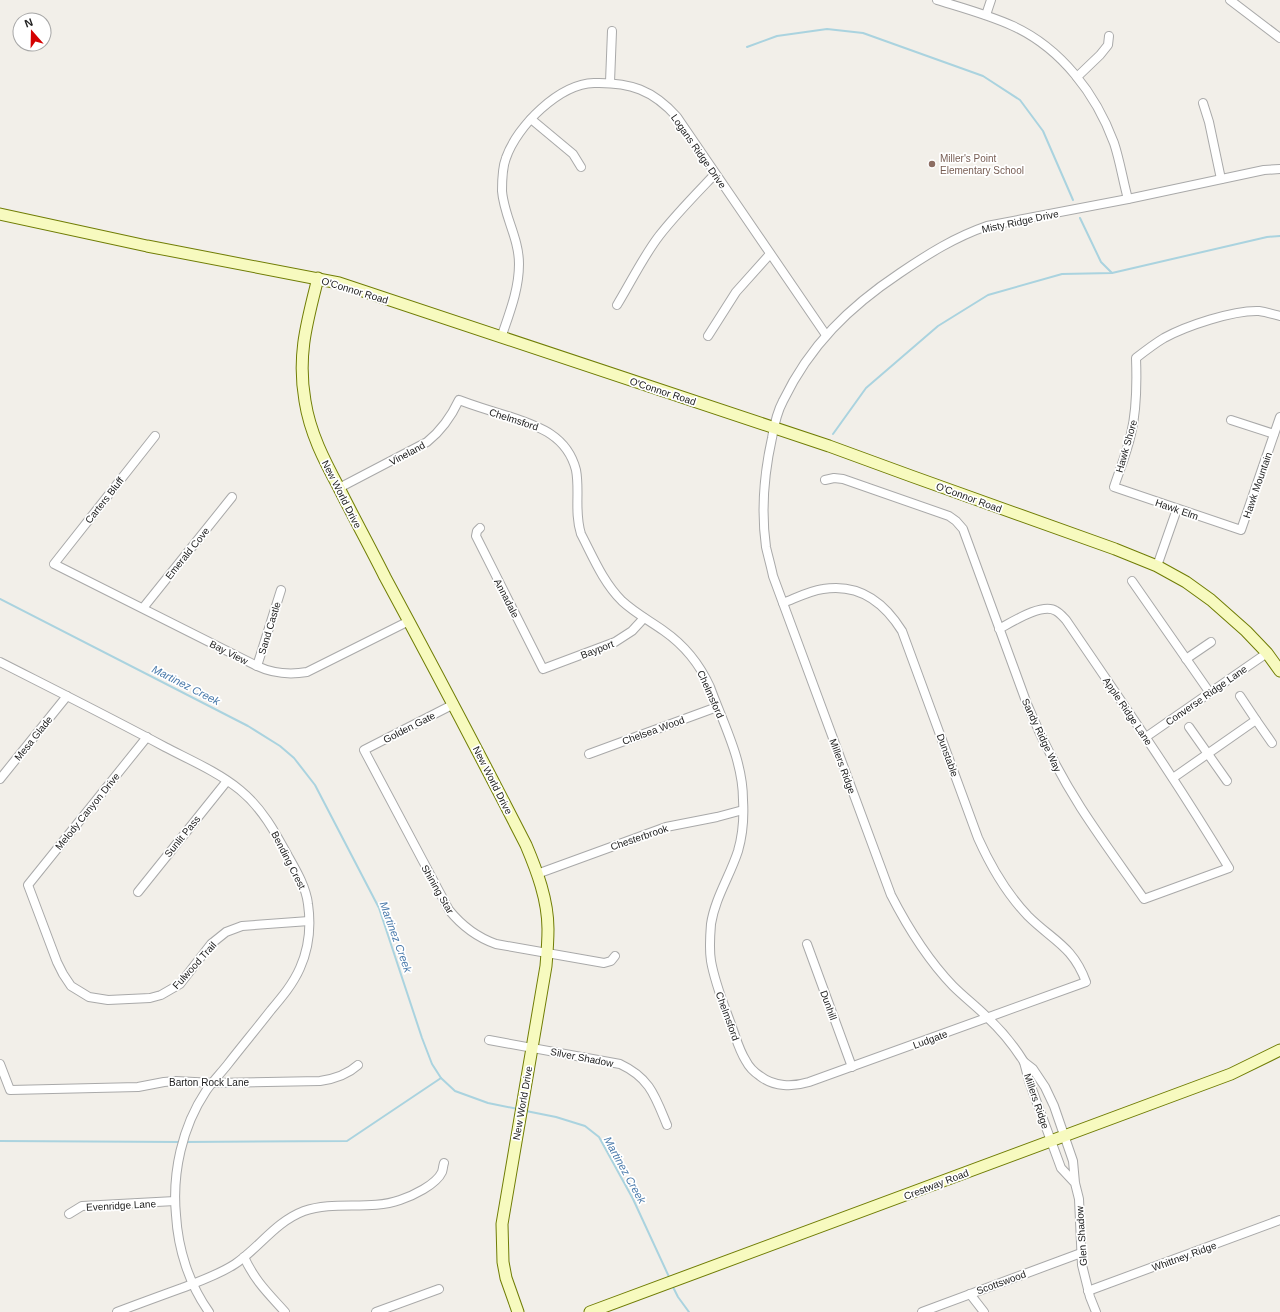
<svg xmlns="http://www.w3.org/2000/svg" width="1280" height="1312" font-family="Arial,sans-serif">
	<style>
		.lines { fill: none; stroke-linecap: round; stroke-linejoin: round }
		.stream { stroke: #aad3df; stroke-width: 2 }
		.street-casing { stroke: #a9a9a9; stroke-width: 10 }
		.secondary-casing { stroke: #707d05; stroke-width: 13 }
		.street { stroke: #fff; stroke-width: 8 }
		.secondary { stroke: #f7fabf; stroke-width: 11 }
		.education-dot { fill: #8d6e63; stroke: #fff; stroke-width: 1.5 }
		.labels { text-anchor: middle; stroke-width: 3.5; stroke-linejoin: round; paint-order: stroke }
		.street-label { font-size: 10px; fill: #222; stroke: #fff }
		.education-label { font-size: 10px; fill: #785e54; stroke: #fff; text-anchor: start }
		.water-label { font-size: 11px; font-style: italic; fill: #4a7aab; stroke: #fff }
	</style>
	<rect width="100%" height="100%" fill="#f2efe9"/>
	<g class="lines">
		<g class="stream">
			<path d="M 747,47 L 777,36 L 827,29 L 863,33 L 983,76 L 1020,100 L 1043,131 L 1073,200"/>
			<path d="M 1080,218 L 1101,262 L 1112,273"/>
			<path d="M 833,434 L 866,388 L 938,326 L 988,295 L 1062,274 L 1112,273 L 1267,237 L 1280,236"/>
			<path d="M 0,599 L 248,726 L 280,746 L 294,758 L 315,785 L 379,908 L 422,1038 L 432,1064 L 441,1078 L 455,1091 L 488,1103 L 518,1109"/>
			<path d="M 526,1111 L 556,1117 L 585,1126 L 599,1137 L 633,1199 L 670,1279"/>
			<path d="M 0,1141 L 181,1142"/>
			<path d="M 185,1142 L 347,1141 L 441,1078"/>
			<path d="M 672,1285 L 678,1297 L 689,1312"/>
		</g>
		<g class="street-casing">
			<g id="street">
				<path d="M 937,0 C 963,8 989,15 1013,26 C 1061,48 1096,94 1114,143 C 1120,161 1123,181 1128,199"/>
				<path d="M 1230,0 L 1280,38"/>
				<path d="M 986,15 L 991,0"/>
				<path d="M 1077,77 L 1100,55 L 1108,45 L 1109,36"/>
				<path d="M 610,82 L 612,31"/>
				<path d="M 1203,103 L 1209,122 L 1221,179"/>
				<path d="M 531,119 L 573,154 L 581,167"/>
				<path d="M 617,305 C 631,282 643,257 659,236 C 676,214 696,194 715,174"/>
				<path d="M 1280,316 C 1273,314 1266,312 1259,311 C 1233,310 1186,326 1164,338 C 1154,344 1145,351 1136,358 C 1137,384 1137,409 1131,434 C 1127,452 1120,469 1114,487 L 1241,530 L 1280,417"/>
				<path d="M 708,336 L 736,292 L 770,254"/>
				<path d="M 501,338 C 509,314 519,290 519,264 C 519,238 504,216 502,191 C 502,180 502,168 506,158 C 517,126 559,84 594,83 C 630,82 653,90 677,117 L 826,335"/>
				<path d="M 1231,420 L 1274,434"/>
				<path d="M 155,436 L 54,564 L 257,666 C 274,674 289,675 307,672 L 409,621"/>
				<path d="M 825,480 L 834,478 L 843,479 L 949,516 L 956,521 L 963,529 L 1027,704 C 1042,740 1060,775 1081,808 C 1101,839 1123,869 1144,899 L 1229,868 C 1178,783 1122,702 1066,620 C 1063,617 1060,613 1056,611 C 1043,602 1012,622 999,629"/>
				<path d="M 339,488 L 427,442 C 442,430 451,417 459,400 C 475,406 491,411 508,416 C 538,426 567,435 576,470 C 580,491 574,512 581,534 C 593,557 603,582 622,601 C 635,613 650,621 664,631 C 684,645 700,665 710,687 C 723,723 743,760 743,800 C 744,816 743,834 738,851 C 730,876 715,898 711,924 C 710,936 709,949 711,961 C 715,984 724,1005 732,1027 C 736,1038 739,1050 746,1061 C 749,1067 754,1072 760,1076 C 774,1087 793,1087 809,1082 L 1086,982 C 1073,946 1052,940 1028,916 C 1006,893 991,867 978,838 L 902,631 C 884,602 859,583 823,589 C 809,591 796,598 783,603"/>
				<path d="M 480,528 L 477,531 L 476,536 L 543,669 L 615,642 L 632,631 L 644,618"/>
				<path d="M 1157,566 L 1177,509"/>
				<path d="M 1132,581 L 1210,693"/>
				<path d="M 143,608 L 232,497"/>
				<path d="M 1186,659 L 1211,642"/>
				<path d="M 0,662 C 55,690 111,718 165,747 C 190,760 218,772 240,790 C 262,808 275,832 288,856 C 296,870 306,887 308,904 C 311,925 309,948 300,968 C 293,984 282,997 271,1010 C 257,1028 242,1046 228,1064 C 221,1073 212,1082 206,1091 C 182,1127 172,1173 176,1215 C 178,1249 189,1284 209,1312"/>
				<path d="M 257,666 L 281,590"/>
				<path d="M 454,704 L 364,750 L 449,910 C 462,926 476,937 496,944 L 604,963 L 611,961 L 615,956"/>
				<path d="M 1256,720 L 1272,743"/>
				<path d="M 1189,727 L 1227,781"/>
				<path d="M 147,737 L 28,885 L 57,962 L 63,974 L 71,986 L 89,997 L 108,1000 L 150,998 L 161,995 L 180,984 L 211,944 L 226,932 L 242,926 L 309,921"/>
				<path d="M 1146,737 L 1267,653"/>
				<path d="M 589,754 L 717,707"/>
				<path d="M 1173,778 L 1256,720 L 1240,696"/>
				<path d="M 0,779 L 67,696"/>
				<path d="M 537,874 L 666,827 L 717,817 L 743,810"/>
				<path d="M 138,892 L 227,781"/>
				<path d="M 807,944 L 852,1067"/>
				<path d="M 489,1040 L 620,1064 C 650,1078 655,1096 667,1125"/>
				<path d="M 1024,1062 C 1014,1046 1001,1030 987,1017 C 976,1006 964,997 953,986 C 927,959 908,928 891,895 L 773,576 C 771,566 768,556 766,547 C 761,511 764,474 772,438 C 774,426 777,412 783,401 C 810,345 849,307 900,273 C 928,254 955,237 987,226 L 1128,199 L 1264,170 L 1280,169"/>
				<path d="M 0,1064 L 10,1090 L 138,1087 L 164,1082 L 176,1081 L 213,1083 L 320,1081 C 334,1079 347,1075 358,1065"/>
				<path d="M 1075,1183 L 1061,1168 L 1029,1081 L 1024,1062 L 1033,1069 L 1045,1087 L 1054,1106 L 1073,1161 L 1075,1183 L 1079,1199 L 1082,1265 L 1090,1297 L 1096,1312"/>
				<path d="M 69,1214 L 82,1206 L 175,1201"/>
				<path d="M 244,1257 C 255,1281 268,1293 285,1312"/>
				<path d="M 1088,1291 L 1280,1220"/>
				<path d="M 970,1294 L 984,1312"/>
				<path d="M 117,1312 C 138,1304 160,1296 182,1288 C 200,1281 218,1275 235,1264 C 259,1248 275,1222 304,1211 C 335,1200 369,1211 400,1200 C 412,1196 436,1185 442,1172 C 443,1169 443,1166 444,1163"/>
				<path d="M 376,1312 L 439,1289"/>
				<path d="M 922,1312 L 1081,1253"/>
			</g>
		</g>
		<g class="secondary-casing">
			<g id="secondary">
				<path d="M 0,214 L 147,246 L 339,283 L 829,446 L 911,476 L 1115,549 L 1157,566 L 1186,582 L 1211,600 L 1246,631 L 1267,653 L 1280,671"/>
				<path d="M 318,278 C 307,322 297,355 305,401 C 310,433 324,460 339,488 C 354,518 370,547 385,577 C 433,666 480,755 526,845 C 537,871 548,900 548,929 C 548,942 547,954 546,966 L 502,1224 L 503,1262 L 506,1278 L 518,1312"/>
				<path d="M 590,1312 L 1231,1074 L 1280,1050"/>
			</g>
		</g>
		<use href="#street" class="street"/>
		<use href="#secondary" class="secondary"/>
	</g>
	<circle class="education-dot" cx="932" cy="164" r="4"/>
	<g class="labels">
		<g class="street-label">
			<text transform="translate(699 151) rotate(55)" y="4">Logans Ridge Drive</text>
			<text transform="translate(1020 221) rotate(-12)" y="4">Misty Ridge Drive</text>
			<text transform="translate(355 290) rotate(17)" y="4">O'Connor Road</text>
			<text transform="translate(663 391) rotate(18)" y="4">O'Connor Road</text>
			<text transform="translate(514 419) rotate(18)" y="4">Chelmsford</text>
			<text transform="translate(1126 446) rotate(-74)" y="4">Hawk Shore</text>
			<text transform="translate(407 453) rotate(-28)" y="4">Vineland</text>
			<text transform="translate(1257 485) rotate(-71)" y="4">Hawk Mountain</text>
			<text transform="translate(342 494) rotate(63)" y="4">New World Drive</text>
			<text transform="translate(969 497) rotate(20)" y="4">O'Connor Road</text>
			<text transform="translate(104 500) rotate(-52)" y="4">Carters Bluff</text>
			<text transform="translate(1177 509) rotate(19)" y="4">Hawk Elm</text>
			<text transform="translate(187 553) rotate(-51)" y="4">Emerald Cove</text>
			<text transform="translate(507 598) rotate(63)" y="4">Annadale</text>
			<text transform="translate(269 628) rotate(-73)" y="4">Sand Castle</text>
			<text transform="translate(597 649) rotate(-21)" y="4">Bayport</text>
			<text transform="translate(229 652) rotate(27)" y="4">Bay View</text>
			<text transform="translate(711 694) rotate(66)" y="4">Chelmsford</text>
			<text transform="translate(1206 695) rotate(-35)" y="4">Converse Ridge Lane</text>
			<text transform="translate(1128 711) rotate(56)" y="4">Apple Ridge Lane</text>
			<text transform="translate(409 727) rotate(-27)" y="4">Golden Gate</text>
			<text transform="translate(653 730) rotate(-20)" y="4">Chelsea Wood</text>
			<text transform="translate(1042 735) rotate(65)" y="4">Sandy Ridge Way</text>
			<text transform="translate(33 738) rotate(-51)" y="4">Mesa Glade</text>
			<text transform="translate(948 755) rotate(70)" y="4">Dunstable</text>
			<text transform="translate(843 766) rotate(70)" y="4">Millers Ridge</text>
			<text transform="translate(493 780) rotate(63)" y="4">New World Drive</text>
			<text transform="translate(87 811) rotate(-51)" y="4">Melody Canyon Drive</text>
			<text transform="translate(182 836) rotate(-51)" y="4">Sunlit Pass</text>
			<text transform="translate(639 837) rotate(-19)" y="4">Chesterbrook</text>
			<text transform="translate(289 860) rotate(63)" y="4">Bending Crest</text>
			<text transform="translate(438 889) rotate(60)" y="4">Shining Star</text>
			<text transform="translate(194 965) rotate(-48)" y="4">Fulwood Trail</text>
			<text transform="translate(829 1005) rotate(70)" y="4">Dunhill</text>
			<text transform="translate(728 1016) rotate(70)" y="4">Chelmsford</text>
			<text transform="translate(930 1039) rotate(-20)" y="4">Ludgate</text>
			<text transform="translate(582 1057) rotate(11)" y="4">Silver Shadow</text>
			<text x="209" y="1086">Barton Rock Lane</text>
			<text transform="translate(1037 1101) rotate(71)" y="4">Millers Ridge</text>
			<text transform="translate(522 1103) rotate(-80)" y="4">New World Drive</text>
			<text transform="translate(936 1184) rotate(-21)" y="4">Crestway Road</text>
			<text transform="translate(121 1205) rotate(-3)" y="4">Evenridge Lane</text>
			<text transform="translate(1081 1236) rotate(-94)" y="4">Glen Shadow</text>
			<text transform="translate(1184 1256) rotate(-20)" y="4">Whittney Ridge</text>
			<text transform="translate(1001 1282) rotate(-20)" y="4">Scottswood</text>
		</g>
		<g class="education-label">
			<text x="940" y="162">Miller's Point<tspan x="940" dy="12">Elementary School</tspan></text>
		</g>
		<g class="water-label">
			<text transform="translate(186 685) rotate(27)" y="4">Martinez Creek</text>
			<text transform="translate(396 937) rotate(70)" y="4">Martinez Creek</text>
			<text transform="translate(625 1170) rotate(61)" y="4">Martinez Creek</text>
		</g>
	</g>
	<g transform="translate(32 32) rotate(340)"><circle r="19" fill="#ffffff" stroke="#a7a7a7"/>
	<path d="M0-3L7 15L0 10L-7 15Z" fill="#d40000"/>
	<text y="-6" font-size="11" font-weight="bold" text-anchor="middle" fill="#222222">N</text>
	</g>
</svg>
